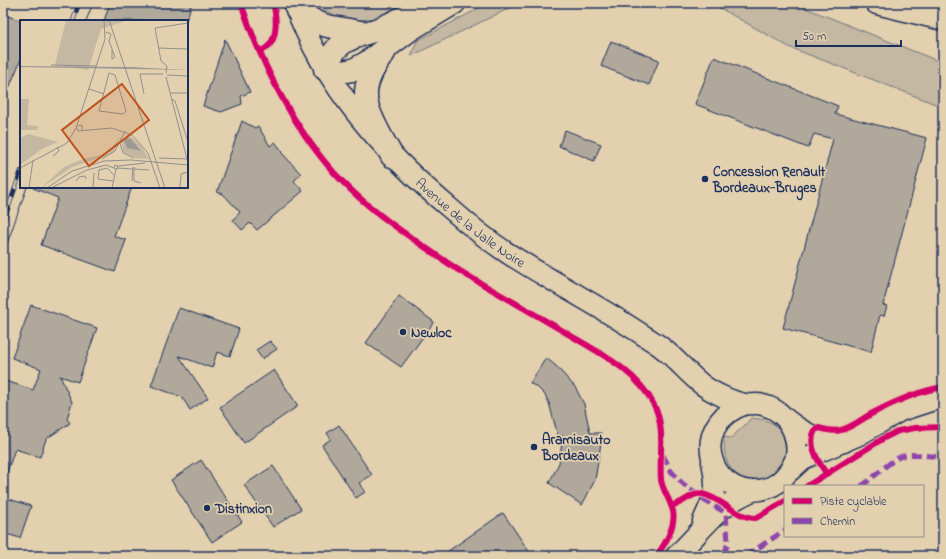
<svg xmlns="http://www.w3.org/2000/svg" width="946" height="559" font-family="'Indie Flower',sans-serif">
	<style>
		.green { fill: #c5b8a2; stroke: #707480 }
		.building { fill: #b0a89a; stroke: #1b2f5e }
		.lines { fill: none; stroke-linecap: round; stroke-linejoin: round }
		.secondary-casing { stroke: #1b2f5e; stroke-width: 23 }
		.highway-casing { stroke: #1b2f5e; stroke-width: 25 }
		.secondary { stroke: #e2d0ae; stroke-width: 20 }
		.highway { stroke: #e2d0ae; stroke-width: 22 }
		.tram { stroke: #1b2f5e; stroke-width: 1 }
		.rail-casing { stroke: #1b2f5e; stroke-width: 4.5 }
		.rail { stroke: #e2d0ae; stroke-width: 3; stroke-dasharray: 9; stroke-linecap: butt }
		.quiet { stroke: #8e44ad; stroke-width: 5; stroke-dasharray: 10 5; stroke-linecap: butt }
		.cycleway-casing { stroke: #e2d0ae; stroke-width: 8 }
		.cycleway { stroke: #d6006c; stroke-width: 6 }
		.poi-dot { fill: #1b2f5e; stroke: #e2d0ae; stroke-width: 1.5 }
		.labels { text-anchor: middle; stroke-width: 3.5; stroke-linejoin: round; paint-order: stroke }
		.poi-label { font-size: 14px; font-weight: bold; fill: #1b2f5e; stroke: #e2d0ae; text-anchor: start }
		.street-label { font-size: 14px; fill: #1b2f5e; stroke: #e2d0ae }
		.inset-road { fill: none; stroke: #92908e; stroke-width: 1 }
		.view { fill: #bf511c; fill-opacity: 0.15; stroke: #bf511c; stroke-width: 2 }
		.inset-edge { fill: none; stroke: #1b2f5e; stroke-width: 2 }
	</style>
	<rect width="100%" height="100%" fill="#e2d0ae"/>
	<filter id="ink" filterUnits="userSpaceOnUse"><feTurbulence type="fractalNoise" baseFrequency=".025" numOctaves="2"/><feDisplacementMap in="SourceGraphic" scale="8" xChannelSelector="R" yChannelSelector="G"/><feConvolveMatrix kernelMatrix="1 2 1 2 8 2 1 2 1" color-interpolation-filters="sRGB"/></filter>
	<g filter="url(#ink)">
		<g class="green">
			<path d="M 313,3 L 408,3 L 384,17 L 346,22 Z"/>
			<path d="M 489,3 L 520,3 L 411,56 L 417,41 Z"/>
			<path d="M 711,3 L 793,3 L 943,63 L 943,107 L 789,47 Z"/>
			<path d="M 751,418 C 764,419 778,422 783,436 C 798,476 745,496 728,464 C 724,456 724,446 724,437 L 731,438 L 745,425 Z"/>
		</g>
		<g class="building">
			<path d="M 110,3 L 192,3 L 186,21 L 104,21 Z"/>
			<path d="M 3,14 L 21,21 L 21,59 L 3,103 Z"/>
			<path d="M 225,39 L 250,92 L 241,96 L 242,104 L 221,112 L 203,106 Z"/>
			<path d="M 611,41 L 659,60 L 649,85 L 601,66 Z"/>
			<path d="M 714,57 L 838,106 L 835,114 L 927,138 L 883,305 L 887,306 L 884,316 L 880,315 L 871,352 L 783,328 L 833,139 L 814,134 L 808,148 L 695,104 Z"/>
			<path d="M 242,121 L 255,128 L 258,126 L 270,146 L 275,142 L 283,152 L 282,153 L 301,174 L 294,181 L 303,191 L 257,230 L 250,223 L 242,230 L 233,220 L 240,212 L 223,194 L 217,192 Z"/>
			<path d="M 565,130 L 601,144 L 594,161 L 559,146 Z"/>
			<path d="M 33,187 L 132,187 L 114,236 L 126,240 L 115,272 L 41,245 L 58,198 L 33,188 Z"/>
			<path d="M 399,296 L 434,322 L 401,367 L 366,343 Z"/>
			<path d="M 31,305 L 97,328 L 78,382 L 60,376 L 72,402 L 67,419 L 70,423 L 46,439 L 40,457 L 15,449 L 5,478 L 3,478 L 3,380 L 33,390 L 41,369 L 12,358 Z"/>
			<path d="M 179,308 L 239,329 L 230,356 L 217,352 L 212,368 L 179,356 L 208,398 L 190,410 L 182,397 L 151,386 Z"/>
			<path d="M 270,341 L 277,349 L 262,359 L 256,350 Z"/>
			<path d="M 546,358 L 556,366 L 575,387 L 584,404 L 590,433 L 601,433 L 601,443 L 595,480 L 582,505 L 549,483 L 559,463 L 563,436 L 558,436 L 549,403 L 545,395 L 538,388 L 530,383 Z"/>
			<path d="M 274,370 L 298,406 L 244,443 L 220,407 Z"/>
			<path d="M 339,425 L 372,475 L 359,483 L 365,492 L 356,498 L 322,445 L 331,439 L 327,433 Z"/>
			<path d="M 201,460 L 242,522 L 212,542 L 171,480 Z"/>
			<path d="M 273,466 L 301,509 L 273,527 L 244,485 Z"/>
			<path d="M 3,497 L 31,506 L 20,538 L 3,533 Z"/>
			<path d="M 503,513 L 532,556 L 441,556 Z"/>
		</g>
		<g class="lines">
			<g class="secondary-casing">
				<g id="secondary">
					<path id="s1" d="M 294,3 C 324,87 385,154 452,210 C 470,226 489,241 509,254 C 553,282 599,306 643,335 C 649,339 656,343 661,347 C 677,359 689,375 704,386 C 714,393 733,402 745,404 C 751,405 757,403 763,405 C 779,409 792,422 795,438 C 797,445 797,453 795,460 C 790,472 780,484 768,488 C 714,506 682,425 746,404"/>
					<path d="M 787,420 C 808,436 817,439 844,442"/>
					<path d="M 790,471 L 803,459 L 859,435 L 900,411 L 943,397"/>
					<path d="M 703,521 C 715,495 718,491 712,462"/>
					<path d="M 676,556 C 702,531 719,503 755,490"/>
				</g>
			</g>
			<g class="highway-casing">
				<g id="highway">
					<path d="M 430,3 C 414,12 400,20 383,27 C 355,39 337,36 325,69 L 340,72 L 353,70 L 366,63 L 411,29 L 454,3"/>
					<path d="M 877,3 L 943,19"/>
					<path d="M 297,10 L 316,22 L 327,26 L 366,33"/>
					<path d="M 384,53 C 375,65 365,80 366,96 C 366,113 383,140 392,156"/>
				</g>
			</g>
			<use href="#secondary" class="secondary"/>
			<use href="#highway" class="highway"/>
			<g class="tram">
				<path d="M 86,21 L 93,3"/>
				<path d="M 3,255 L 27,187"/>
			</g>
			<g class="rail-casing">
				<g id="rail">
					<path d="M 73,21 L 79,3"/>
					<path d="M 3,223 L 21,171"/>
				</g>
			</g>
			<use href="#rail" class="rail"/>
			<g class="quiet">
				<path d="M 663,455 L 671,471 L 680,481 L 689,489 L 700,494 L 705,501 L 726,513 L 728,542 L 724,556"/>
				<path d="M 861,486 C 875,478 887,462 902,456 C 912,452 931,457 943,457"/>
				<path d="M 746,556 L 785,530"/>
			</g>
			<g class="cycleway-casing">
				<g id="cycleway">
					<path d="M 241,3 C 263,69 300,142 351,190 C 376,214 404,233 432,252 C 445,261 457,270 470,277 C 503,296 536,315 568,334 C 600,353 637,371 654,405 C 666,428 659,455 661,480 C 663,491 669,498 672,508 C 678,522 665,545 656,556"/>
					<path d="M 260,51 C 279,46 277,18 273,3"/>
					<path d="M 826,473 C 818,461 807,445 815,430 L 819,428 C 827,430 833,432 841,430 C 853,427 863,418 873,413 C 896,401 918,391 943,387"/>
					<path d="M 807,486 L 884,438 L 898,431 L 915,428 L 943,427"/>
					<path d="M 671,505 C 682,506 690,492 702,494 C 722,498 736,518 756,518 L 785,501"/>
				</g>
			</g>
			<use href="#cycleway" class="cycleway"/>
		</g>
	</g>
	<g class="poi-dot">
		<circle cx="705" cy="179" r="4"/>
		<circle cx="403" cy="332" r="4"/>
		<circle cx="534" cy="447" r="4"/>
		<circle cx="207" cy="508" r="4"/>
	</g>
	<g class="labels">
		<g class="poi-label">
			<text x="713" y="176">Concession Renault<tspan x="713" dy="16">Bordeaux-Bruges</tspan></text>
			<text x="411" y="337">Newloc</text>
			<text x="542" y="444">Aramisauto<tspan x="542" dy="16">Bordeaux</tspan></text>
			<text x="215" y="513">Distinxion</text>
		</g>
		<g class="street-label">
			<text dy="5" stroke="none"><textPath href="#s1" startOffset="286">Avenue de la Jalle Noire</textPath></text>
		</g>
	</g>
	<g transform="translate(20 20)">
		<rect width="168" height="168" fill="#e2d0ae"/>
		<path d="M 46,0 L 108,0 L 81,9 L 68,50 L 35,45 ZM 0,79 L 9,79 L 7,105 L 18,106 L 17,110 L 0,110 ZM 8,114 L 38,122 L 22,129 L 0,145 L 0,118 ZM 109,115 L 121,126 L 129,139 L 115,138 L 103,132 L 102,122 ZM 100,116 L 94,131 L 89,135 L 52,147 L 21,168 L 44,147 L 63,139 L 89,133 Z" fill="#c5b8a2"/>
		<path d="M 0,46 L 110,47 L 168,50 L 0,47 ZM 107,118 L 111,119 L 121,131 L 107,128 L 104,121 Z" fill="#9e9993"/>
		<path class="inset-road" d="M 89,0 L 145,168M 86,12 L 91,14 L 89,21 L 95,37 L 92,39 L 92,30M 138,28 L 168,29M 31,45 L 77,46M 89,53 L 95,55 L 106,91 L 103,94 L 79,91 ZM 146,53 L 147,46 L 141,41 L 135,8 L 168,3M 147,55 L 168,56M 146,57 L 167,139M 69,69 L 84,74M 150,73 L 168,73M 124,74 L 120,54 L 143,54M 151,79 L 155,81 L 168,122M 57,105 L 85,19 L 84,0M 62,110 L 62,105 L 56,106 L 58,111 L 92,108 L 112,115 L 128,133 L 140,168M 100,123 L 103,133 L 114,138M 33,136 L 39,131 L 37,127M 139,138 L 168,139M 82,139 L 95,131 L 105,111M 95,145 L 98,146 L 97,149 L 94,148 ZM 98,146 L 125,143M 114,147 L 114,161 L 121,163M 0,148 L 47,123 L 56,108M 97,148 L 129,150M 56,161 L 59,157 L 65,156 L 66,159M 93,161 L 78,159 L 79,150 L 87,148 L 94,155M 112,161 L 113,147M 9,168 L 13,140M 27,168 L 52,151 L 84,141 L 111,140 L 168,145M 31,168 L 67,150 L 86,145 L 94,148M 73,168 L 74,153M 92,168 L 96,149M 160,168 L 161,154 L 168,152"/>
		<path class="view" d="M 102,64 L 129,100 L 69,146 L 42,110 Z"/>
		<rect width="168" height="168" class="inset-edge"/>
	</g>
	<rect width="946" height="559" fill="none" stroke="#e2d0ae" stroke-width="16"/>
	<rect x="8" y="8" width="930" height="543" fill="none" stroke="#1b2f5e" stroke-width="1.5" filter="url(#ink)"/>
	<rect x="784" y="485" width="140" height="52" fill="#e2d0ae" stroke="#92908e"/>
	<rect x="792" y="498" width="20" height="6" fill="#d6006c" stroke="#92908e"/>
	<text x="820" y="505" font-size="12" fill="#1b2f5e">Piste cyclable</text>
	<rect x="792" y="518" width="20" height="6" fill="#8e44ad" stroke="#92908e"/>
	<text x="820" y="525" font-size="12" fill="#1b2f5e">Chemin</text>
	<path d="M796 40v6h105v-6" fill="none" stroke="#1b2f5e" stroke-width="2"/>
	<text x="802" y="40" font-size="12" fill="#1b2f5e" stroke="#e2d0ae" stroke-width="3" paint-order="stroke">50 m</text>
</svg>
